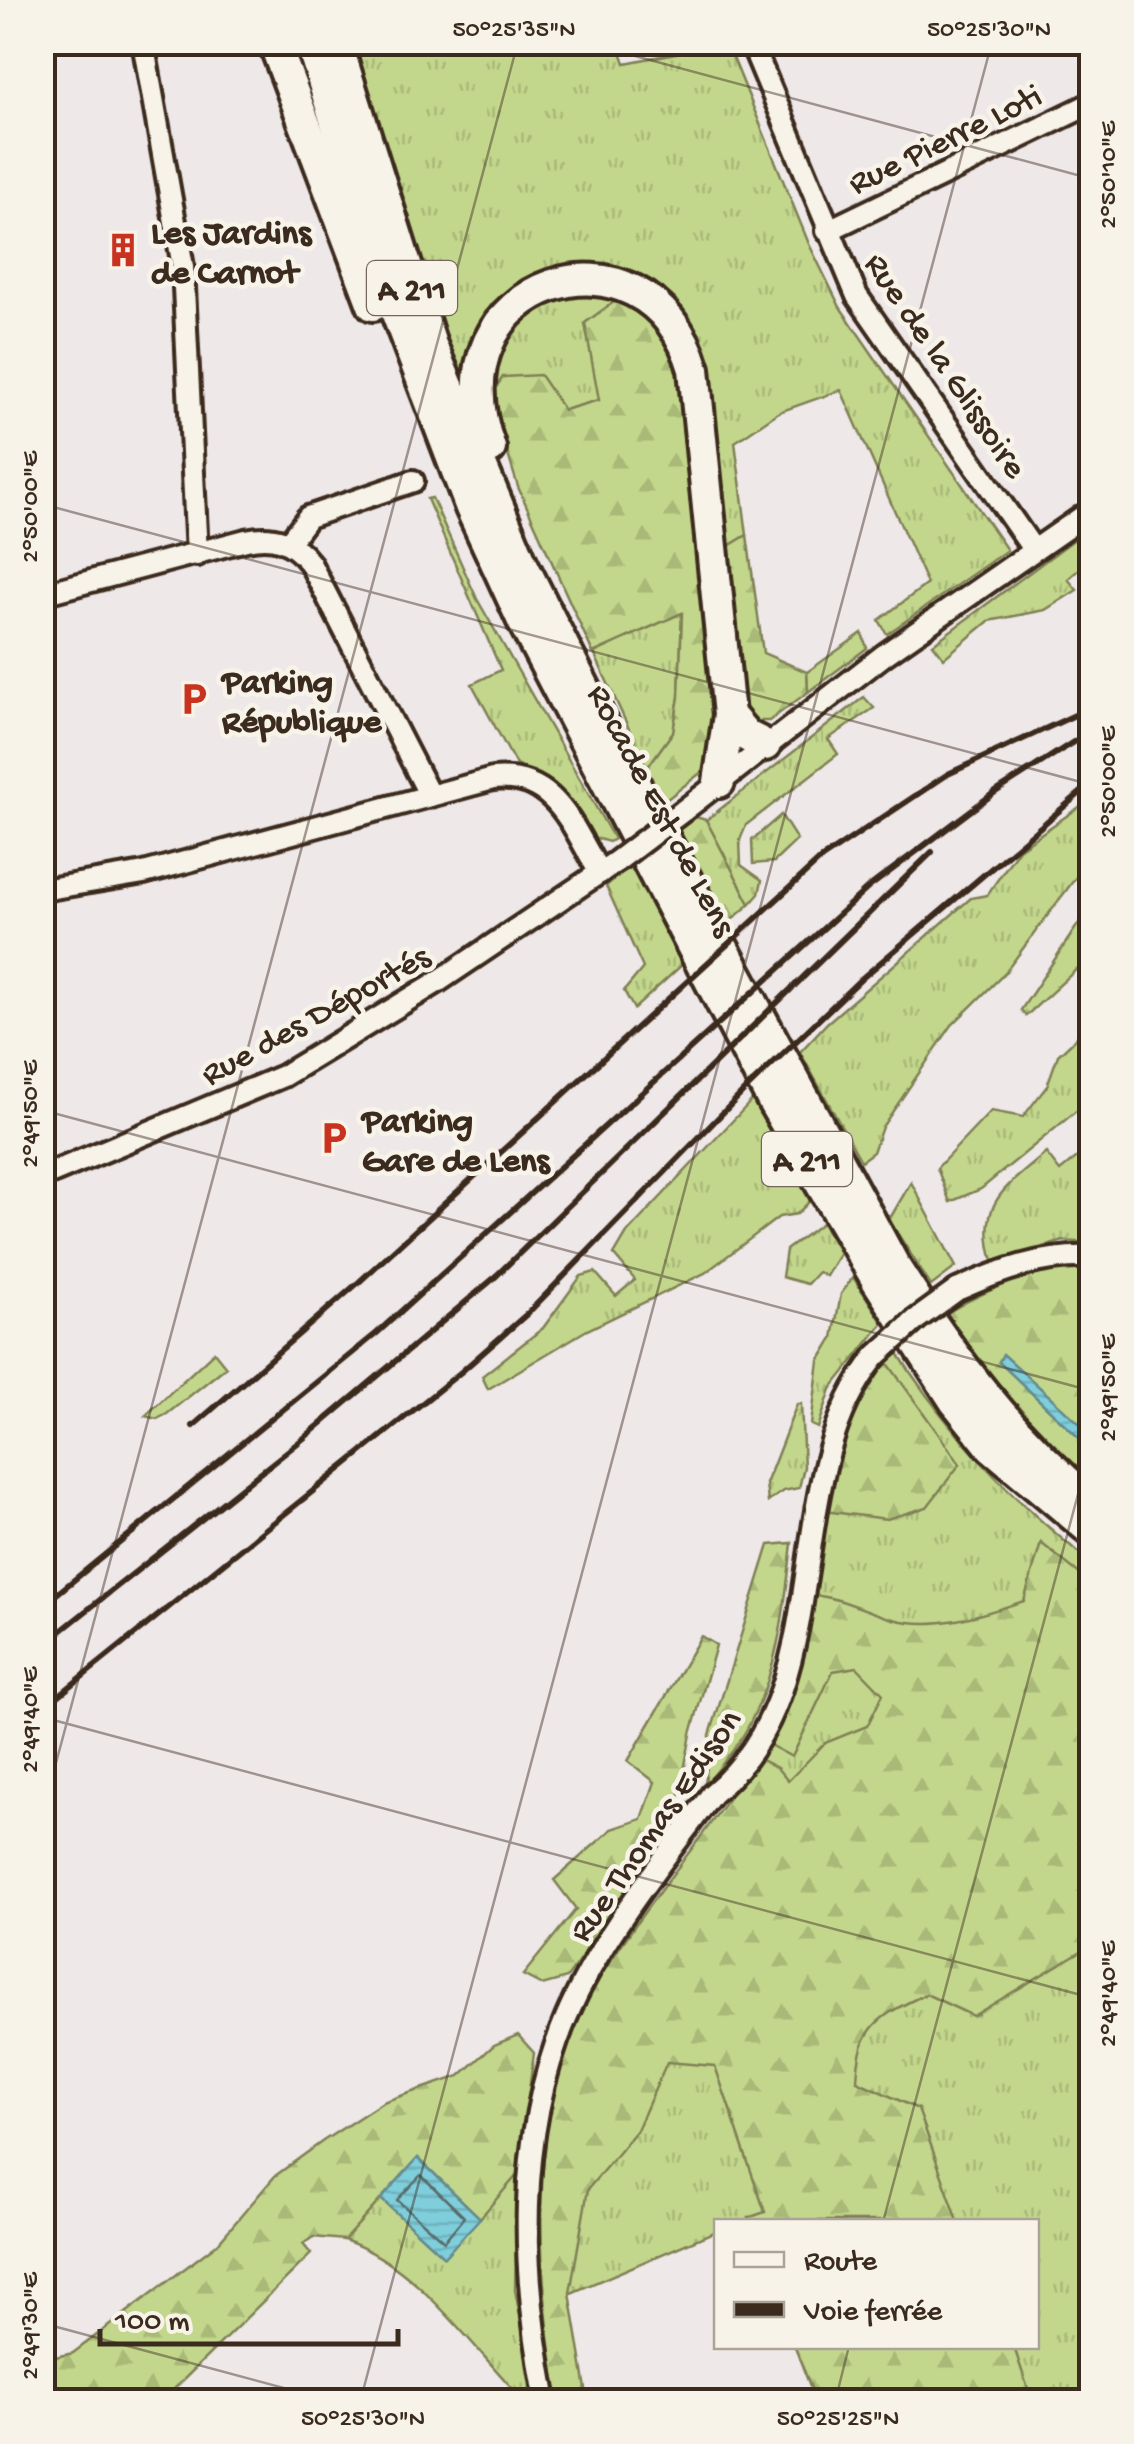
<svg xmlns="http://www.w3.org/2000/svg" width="1134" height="2444" font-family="'Gochi Hand',sans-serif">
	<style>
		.grass { fill: url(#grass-tufts); stroke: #7f8055; stroke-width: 2.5 }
		.forest { fill: url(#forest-firs); stroke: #7f8055; stroke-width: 2.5 }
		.water { fill: url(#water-rules); stroke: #648c90; stroke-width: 2.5 }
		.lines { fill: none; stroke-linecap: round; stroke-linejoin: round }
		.shore { stroke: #566c6a; stroke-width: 2.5 }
		.minor-casing { stroke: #3b2a1e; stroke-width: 28 }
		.highway-casing { stroke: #3b2a1e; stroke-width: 38 }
		.minor { stroke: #f7f3e8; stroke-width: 20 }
		.highway { stroke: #f7f3e8; stroke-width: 30 }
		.rail { stroke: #3b2a1e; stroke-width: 6 }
		.minor-bridge-casing { stroke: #3b2a1e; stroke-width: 28; stroke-linecap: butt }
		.minor-bridge { stroke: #f7f3e8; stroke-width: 20 }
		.ticks { fill: none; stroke: #3b2a1e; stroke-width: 2.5; stroke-opacity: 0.45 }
		.labels { text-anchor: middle; stroke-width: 9; stroke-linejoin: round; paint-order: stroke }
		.shield { fill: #f7f3e8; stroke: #73665b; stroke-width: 2.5 }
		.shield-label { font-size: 32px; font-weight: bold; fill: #3b2a1e }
		.street-label { font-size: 35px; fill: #3b2a1e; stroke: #f7f3e8 }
		.poi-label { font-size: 35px; font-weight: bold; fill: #3b2a1e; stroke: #f7f3e8; text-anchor: start }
		.neatline { fill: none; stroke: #3b2a1e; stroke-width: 4 }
		.ticks-label { font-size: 25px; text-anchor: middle; fill: #3b2a1e }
	</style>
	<defs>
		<pattern id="grass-tufts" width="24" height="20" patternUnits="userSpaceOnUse" patternTransform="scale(2.5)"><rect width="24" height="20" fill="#c3d78c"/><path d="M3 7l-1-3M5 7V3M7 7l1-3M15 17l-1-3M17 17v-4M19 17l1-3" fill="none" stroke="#a8b978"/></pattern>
		<pattern id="forest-firs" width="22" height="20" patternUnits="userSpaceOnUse" patternTransform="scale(2.5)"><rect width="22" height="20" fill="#c3d78c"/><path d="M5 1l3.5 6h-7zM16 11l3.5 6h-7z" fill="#a8b978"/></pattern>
		<pattern id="water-rules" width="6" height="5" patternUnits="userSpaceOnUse" patternTransform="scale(2.5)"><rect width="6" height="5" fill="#7fcedc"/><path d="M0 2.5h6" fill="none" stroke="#6fb1bc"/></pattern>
	</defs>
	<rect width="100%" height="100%" fill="#efe8e9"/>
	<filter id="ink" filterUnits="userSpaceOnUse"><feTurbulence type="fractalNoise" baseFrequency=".01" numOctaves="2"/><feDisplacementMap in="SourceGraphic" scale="20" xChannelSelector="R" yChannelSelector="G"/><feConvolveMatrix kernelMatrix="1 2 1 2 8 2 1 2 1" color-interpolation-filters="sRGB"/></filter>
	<g filter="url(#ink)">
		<g class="grass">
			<path d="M 352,43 L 618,43 L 625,63 L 727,43 L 809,244 L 840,307 L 1007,550 L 887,634 L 879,620 L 927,584 L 841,390 L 779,412 L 735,442 L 747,535 L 719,552 L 695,342 L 566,274 L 469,370 L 462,371 L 443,330 Z"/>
			<path d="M 593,294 L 618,299 L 585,323 L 600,400 L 564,410 L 490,396 C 493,359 509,319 545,302 C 558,296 578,296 593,294 Z"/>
			<path d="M 432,498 L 477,599 L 614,839 L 609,842 L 591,837 C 570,801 556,780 516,765 L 472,684 L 501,670 L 427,499 Z"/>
			<path d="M 1091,527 L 1091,559 L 1068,579 L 1077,590 L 1045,610 L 989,621 L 944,658 L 933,644 Z"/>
			<path d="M 682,612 L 679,697 L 673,732 L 647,768 L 594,653 Z"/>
			<path d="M 862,633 L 867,648 L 808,692 L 807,672 Z"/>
			<path d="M 864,697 L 874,708 L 828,739 L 838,754 L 746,825 L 740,840 L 741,865 L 762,880 L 759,894 L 750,904 L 706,820 Z"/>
			<path d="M 1091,799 L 1091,857 L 1004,974 L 952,1025 L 882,1127 L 873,1152 L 861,1161 L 800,1052 L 827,1023 L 971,898 L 987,895 L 1019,849 Z"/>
			<path d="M 781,815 L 797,840 L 774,862 L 753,864 L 752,840 Z"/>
			<path d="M 633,863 L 685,962 L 634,1009 L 624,991 L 643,968 L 606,886 Z"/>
			<path d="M 1091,905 L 1091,956 L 1026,1016 L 1021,1010 Z"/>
			<path d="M 1091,1024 L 1091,1099 L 981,1189 L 950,1202 L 937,1168 L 991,1111 L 1023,1117 L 1047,1086 L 1058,1055 Z"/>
			<path d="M 754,1098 L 810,1201 L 797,1214 L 779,1217 L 705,1273 L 587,1330 L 488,1389 L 482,1376 L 543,1328 L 581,1276 L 595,1272 L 616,1296 L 635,1280 L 614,1255 L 627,1233 Z"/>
			<path d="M 1091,1146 L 1092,1147 L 1091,1485 L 1020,1326 L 1090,1243 L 1064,1241 L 993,1261 C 976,1203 1006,1187 1046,1153 L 1060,1171 Z"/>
			<path d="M 911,1182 L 956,1267 L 931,1286 L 889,1220 Z"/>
			<path d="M 822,1223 L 840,1253 L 826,1276 L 818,1272 L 807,1284 L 782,1277 L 786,1250 Z"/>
			<path d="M 853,1277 L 883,1323 L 831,1389 L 818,1428 L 811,1425 L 819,1361 L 833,1338 L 841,1294 Z"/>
			<path d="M 214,1352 L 226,1367 L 167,1414 L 157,1419 L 145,1416 Z"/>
			<path d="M 897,1352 C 950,1435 1014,1503 1091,1562 L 1091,2401 L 816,2401 L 795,2347 L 1036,2346 L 1036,2222 L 716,2222 L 716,2231 L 543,2305 L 543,2160 L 567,2052 L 587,2000 L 615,1956 L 734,1792 L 772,1730 L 823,1511 L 866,1384 Z"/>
			<path d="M 797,1404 L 801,1404 L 804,1467 L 799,1488 L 783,1491 L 768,1502 L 766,1484 Z"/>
			<path d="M 518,2174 L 515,2290 L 536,2401 L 518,2401 L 516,2392 C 465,2338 415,2264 344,2240 L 381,2199 L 444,2257 Z"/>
		</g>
		<g class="forest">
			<path d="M 618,299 L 649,311 L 683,377 L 720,715 L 712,764 L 662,803 L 647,768 L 673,732 L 679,697 L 682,613 L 593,653 L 518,487 L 490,396 L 503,377 L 540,375 L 564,410 L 599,400 L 585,323 Z"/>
			<path d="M 747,535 L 763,653 L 807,672 L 808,692 L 769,721 L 758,721 L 738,703 L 719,552 Z"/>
			<path d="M 696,817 L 706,820 L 750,904 L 726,925 L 676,831 Z"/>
			<path d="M 1070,1267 L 1091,1267 L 1091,1434 L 1004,1355 L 999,1362 L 1091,1449 L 1091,1485 C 1033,1430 990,1381 947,1313 C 986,1289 1024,1275 1070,1267 Z"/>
			<path d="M 887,1362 L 960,1464 L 927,1507 L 887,1519 L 823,1511 C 838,1455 847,1405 887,1362 Z"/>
			<path d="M 792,1543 C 785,1605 779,1667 750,1723 C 739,1746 720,1766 705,1786 L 710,1735 L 769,1545 Z"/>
			<path d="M 1041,1543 L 1091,1583 L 1092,1921 L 1083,1950 L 973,2016 L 926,1994 C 879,2016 859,2026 857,2081 L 918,2109 L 958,2221 L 750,2221 L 748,2218 L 765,2212 L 715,2066 L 667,2062 L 637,2130 L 588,2189 L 570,2293 L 588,2401 L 558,2402 C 538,2276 524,2112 589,1996 C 637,1912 705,1840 755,1757 L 777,1768 L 788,1781 L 825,1743 L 867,1726 L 883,1694 L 857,1667 L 833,1671 L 792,1757 L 764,1742 L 811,1595 C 841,1597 865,1611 893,1619 C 936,1631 984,1614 1024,1601 Z"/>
			<path d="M 701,1636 L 716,1645 L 691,1734 L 673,1828 L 567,1978 L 542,1985 L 523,1975 L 576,1909 L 554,1880 L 612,1829 L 642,1819 L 655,1782 L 628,1761 Z"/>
			<path d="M 518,2035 L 534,2053 L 518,2174 L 480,2218 L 418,2158 L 344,2240 L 313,2237 L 303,2244 L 311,2254 L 162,2401 L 131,2401 L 118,2393 L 109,2401 L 43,2401 L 42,2360 L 73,2353 L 217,2244 L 275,2176 L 323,2141 L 383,2102 L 460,2076 L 494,2045 Z"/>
			<path d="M 795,2347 L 1014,2347 L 1032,2401 L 816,2401 Z"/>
		</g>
		<g class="water">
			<path d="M 1003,1354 L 1091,1434 L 1091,1449 L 999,1362 Z"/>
			<path d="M 418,2158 L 480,2218 L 444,2257 L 381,2199 Z"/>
		</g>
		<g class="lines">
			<path class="shore" d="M 421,2175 L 464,2217 L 444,2241 L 397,2200 Z"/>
			<g class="minor-casing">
				<g id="minor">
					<path d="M 143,42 L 183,267 L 197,555"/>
					<path d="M 751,42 L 857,296 L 1033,549"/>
					<path d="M 827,231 L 1092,103"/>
					<path d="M 289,542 L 308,517 L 413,481"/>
					<path d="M 42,594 L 246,540 C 274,534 293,541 310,563 L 430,796"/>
					<path d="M 683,811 L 884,655 L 1092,510"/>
					<path d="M 42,890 L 144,873 L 493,779 C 556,773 572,827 600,873"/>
					<path d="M 42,1177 L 283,1076 L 439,981 L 617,861"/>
					<path d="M 957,1290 C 1001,1270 1043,1255 1092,1257"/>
					<path d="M 546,2402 C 522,2274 515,2139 566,2018 C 601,1936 660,1865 712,1794 C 843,1687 775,1481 876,1356"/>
				</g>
			</g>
			<g class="highway-casing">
				<g id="highway">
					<path d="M 274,42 L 373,305"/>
					<path d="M 311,42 L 391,298 L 471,508 L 524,623 L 775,1105 L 877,1280 L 955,1401 L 992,1447 L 1092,1531"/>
					<path d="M 336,42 L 431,345 L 522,564 L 609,737 L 896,1269 C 954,1360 1008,1433 1092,1503"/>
					<path d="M 490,448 C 427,278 648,211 694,369 L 729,715 L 719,782"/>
					<path d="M 729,715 L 747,736 L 765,745"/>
				</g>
			</g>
			<use href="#minor" class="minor"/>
			<use href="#highway" class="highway"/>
			<g class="rail">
				<path d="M 193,1426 L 359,1282 L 822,858 L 948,774 L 1092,707"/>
				<path d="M 42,1606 L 377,1333 L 869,887 L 994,793 L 1092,730"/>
				<path d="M 42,1646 L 304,1438 L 493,1279 L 932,852"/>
				<path d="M 42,1709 L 461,1372 L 528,1313 L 745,1090 L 861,979 L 1092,783"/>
			</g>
			<g class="minor-bridge-casing">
				<g id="minor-bridge">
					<path d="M 617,861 L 683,811"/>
					<path d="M 876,1356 L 917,1319 L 957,1290"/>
				</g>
			</g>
			<use href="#minor-bridge" class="minor-bridge"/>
		</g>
	</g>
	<path class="ticks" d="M 583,42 L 1092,179M 42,44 L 43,42M 42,504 L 1092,785M 42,1110 L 1092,1391M 42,1717 L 1092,1998M 42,1815 L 518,42M 883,2222 L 1092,1442M 42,2323 L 336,2402M 360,2402 L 992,42M 835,2402 L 849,2346"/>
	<defs>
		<g id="building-bare" transform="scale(2.7)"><path d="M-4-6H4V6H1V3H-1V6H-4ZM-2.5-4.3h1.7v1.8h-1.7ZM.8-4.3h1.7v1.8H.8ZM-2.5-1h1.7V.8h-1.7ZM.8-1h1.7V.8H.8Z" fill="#c8321e" stroke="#f7f3e8" stroke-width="2.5" paint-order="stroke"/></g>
		<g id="parking-bare" transform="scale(2.7)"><path d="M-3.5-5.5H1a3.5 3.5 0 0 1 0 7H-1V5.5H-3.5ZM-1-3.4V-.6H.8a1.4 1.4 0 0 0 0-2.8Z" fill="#c8321e" stroke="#f7f3e8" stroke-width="2.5" paint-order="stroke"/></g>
	</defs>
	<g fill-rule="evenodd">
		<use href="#building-bare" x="123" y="250"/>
		<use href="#parking-bare" x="194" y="699"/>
		<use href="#parking-bare" x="334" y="1138"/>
	</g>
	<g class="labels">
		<g class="shield">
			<rect x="367" y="261" width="90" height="54" rx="8"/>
			<rect x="762" y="1132" width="90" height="54" rx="8"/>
		</g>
		<g class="shield-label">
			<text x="412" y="299">A 211</text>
			<text x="807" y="1170">A 211</text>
		</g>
		<g class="street-label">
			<text transform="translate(944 137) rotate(-26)" y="12">Rue Pierre Loti</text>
			<text transform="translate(948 364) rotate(56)" y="12">Rue de la Glissoire</text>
			<text transform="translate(664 809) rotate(62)" y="12">Rocade Est de Lens</text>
			<text transform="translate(314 1013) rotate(-29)" y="12">Rue des Déportés</text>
			<text transform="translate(653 1824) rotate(-55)" y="12">Rue Thomas Edison</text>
		</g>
		<g class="poi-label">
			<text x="151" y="242">Les Jardins<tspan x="151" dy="40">de Carnot</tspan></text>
			<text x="222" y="691">Parking<tspan x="222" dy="40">République</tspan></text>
			<text x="362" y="1130">Parking<tspan x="362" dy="40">Gare de Lens</tspan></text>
		</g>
	</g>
	<rect width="1134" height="2444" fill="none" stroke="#f7f3e8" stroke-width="110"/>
	<rect x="714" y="2219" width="325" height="130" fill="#f7f3e8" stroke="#aca397" stroke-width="2.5"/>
	<rect x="734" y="2252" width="50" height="15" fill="#f7f3e8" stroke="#aca397" stroke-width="2.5"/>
	<text x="804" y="2269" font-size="30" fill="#3b2a1e">Route</text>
	<rect x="734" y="2302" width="50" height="15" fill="#3b2a1e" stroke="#aca397" stroke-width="2.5"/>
	<text x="804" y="2319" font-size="30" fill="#3b2a1e">Voie ferrée</text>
	<path d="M100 2329v15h298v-15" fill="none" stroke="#3b2a1e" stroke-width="5"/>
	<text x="115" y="2329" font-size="30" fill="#3b2a1e" stroke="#f7f3e8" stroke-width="8" paint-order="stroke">100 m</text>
	<rect x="55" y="55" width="1024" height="2334" class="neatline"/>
	<g class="ticks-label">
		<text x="514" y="36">50°25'35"N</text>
		<text x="989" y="36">50°25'30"N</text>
		<text transform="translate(1106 175) rotate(-90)" y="9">2°50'10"E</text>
		<text transform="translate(28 507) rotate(-90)" y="9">2°50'00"E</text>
		<text transform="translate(1106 782) rotate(-90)" y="9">2°50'00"E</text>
		<text transform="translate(28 1114) rotate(-90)" y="9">2°49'50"E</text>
		<text transform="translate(1106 1388) rotate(-90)" y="9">2°49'50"E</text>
		<text transform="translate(28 1720) rotate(-90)" y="9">2°49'40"E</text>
		<text transform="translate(1106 1994) rotate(-90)" y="9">2°49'40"E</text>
		<text transform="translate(28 2326) rotate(-90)" y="9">2°49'30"E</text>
		<text x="363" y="2425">50°25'30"N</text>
		<text x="838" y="2425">50°25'25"N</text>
	</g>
</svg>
